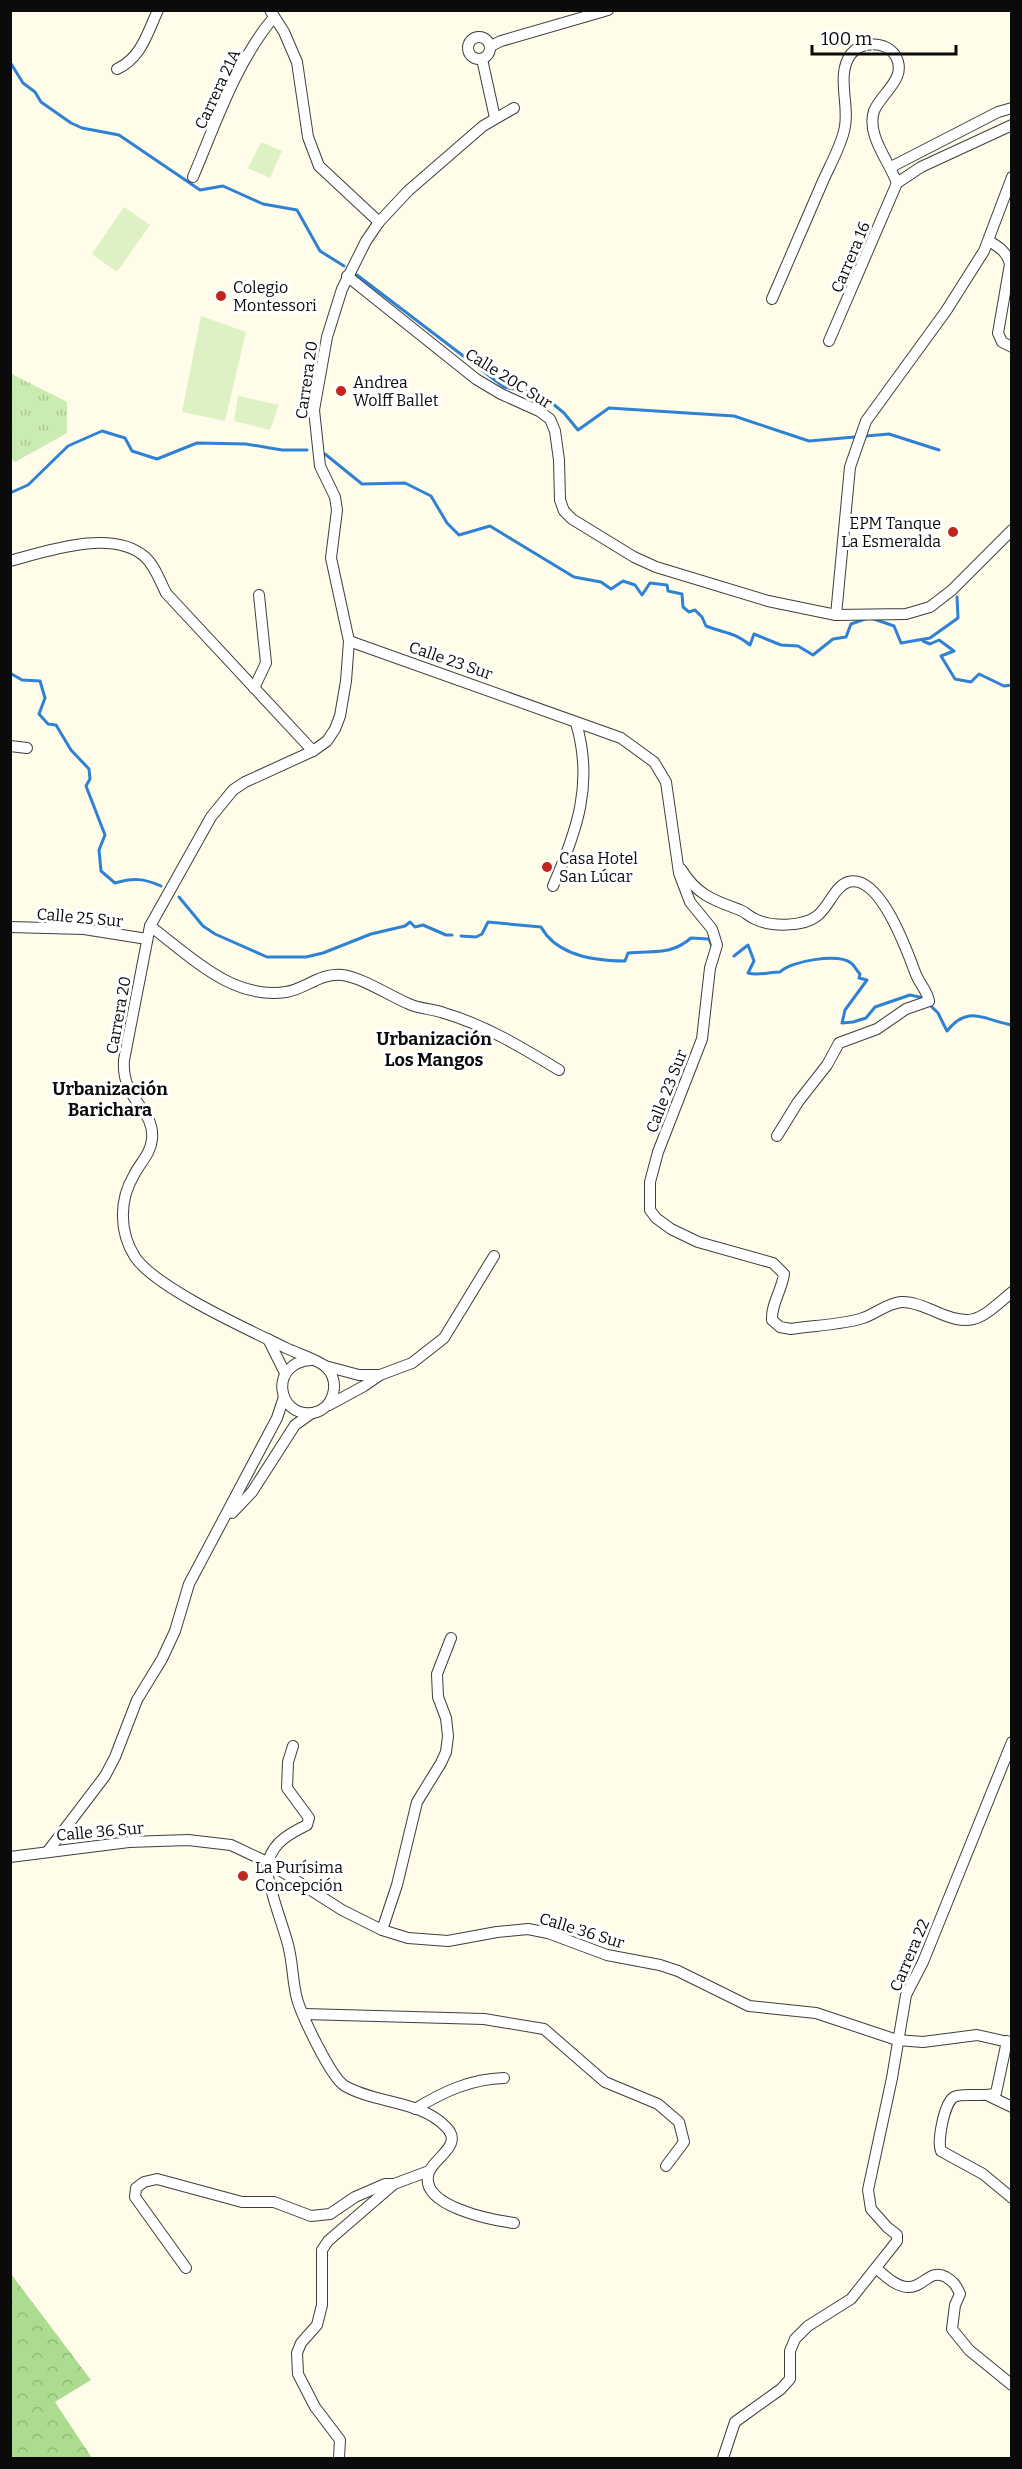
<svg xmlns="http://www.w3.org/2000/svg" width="1022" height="2469" font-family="Bitter,serif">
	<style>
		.grass { fill: url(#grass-tufts) }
		.forest { fill: url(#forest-crowns) }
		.pitch { fill: #ddf1c4 }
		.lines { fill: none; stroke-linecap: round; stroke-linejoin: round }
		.stream { stroke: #2f82d3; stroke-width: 3 }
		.street-casing { stroke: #3e3e3e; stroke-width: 12 }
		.street { stroke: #fff; stroke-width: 10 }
		.poi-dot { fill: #c1251d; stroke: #fff; stroke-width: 2 }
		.labels { text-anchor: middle; stroke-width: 6; stroke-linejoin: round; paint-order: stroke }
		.street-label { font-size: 16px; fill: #0b0b0b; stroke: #fff }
		.poi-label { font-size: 16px; fill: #0b0b0b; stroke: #fff; text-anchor: start }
		.neighbourhood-label { font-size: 18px; font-weight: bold; fill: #0b0b0b; stroke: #fff }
	</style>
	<defs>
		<pattern id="grass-tufts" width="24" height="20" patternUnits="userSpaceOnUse" patternTransform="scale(1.5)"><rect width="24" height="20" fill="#caebb1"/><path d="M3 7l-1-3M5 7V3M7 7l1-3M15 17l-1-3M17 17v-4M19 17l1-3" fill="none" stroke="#acc897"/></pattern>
		<pattern id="forest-crowns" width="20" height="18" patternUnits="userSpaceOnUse" patternTransform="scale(1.5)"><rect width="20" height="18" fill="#abdc90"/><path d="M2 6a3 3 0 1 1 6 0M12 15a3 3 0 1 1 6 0" fill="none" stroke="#92bb7b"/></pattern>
	</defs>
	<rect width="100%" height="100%" fill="#fffde9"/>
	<path class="grass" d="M 10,373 L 67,402 L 67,433 L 15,462 L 11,459 L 12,408 Z"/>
	<path class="forest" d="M 11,2274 L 91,2380 L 55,2402 L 92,2458 L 11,2458 Z"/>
	<g class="pitch">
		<path d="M 261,142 L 282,151 L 270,178 L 248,168 Z"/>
		<path d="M 124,207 L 150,225 L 117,272 L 92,254 Z"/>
		<path d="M 201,316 L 246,332 L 225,421 L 182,412 Z"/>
		<path d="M 238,396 L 279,405 L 270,430 L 234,421 Z"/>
	</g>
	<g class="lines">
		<g class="stream">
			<path d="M 10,62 L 23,83 L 35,92 L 41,102 L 71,123 L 82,128 L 119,135 L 200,190 L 223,186 L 263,204 L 297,210 L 320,251 L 344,266"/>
			<path d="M 357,275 L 504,387 L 541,394 L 564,413 L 578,430 L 609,408 L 734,416 L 809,441 L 889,434 L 939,450"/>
			<path d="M 325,454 L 362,484 L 405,483 L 431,496 L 447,523 L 459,535 L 490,526 L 574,577 L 601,582 L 611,589 L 623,581 L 635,585 L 642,595 L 650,583 L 667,585 L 668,591 L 682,594 L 683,607 L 689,612 L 695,610 L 702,617 L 706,626 C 726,634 732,631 750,645 L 754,634 L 781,645 L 798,646 L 813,655 L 833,639 L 846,637 L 851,624 L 865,619"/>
			<path d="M 10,493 L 28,485 L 68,446 L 102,431 L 125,438 L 132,451 L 157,459 L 197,443 L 246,444 L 282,450 L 307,450"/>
			<path d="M 871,618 L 894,626 L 901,643 L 930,638 L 958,618 L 957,597"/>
			<path d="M 923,641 L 930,644 L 939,640 L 954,651 L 941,656 L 955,679 L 971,682 L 979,674 L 1004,686 L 1012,685"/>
			<path d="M 10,673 L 22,680 L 40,681 L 45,698 L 39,714 L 48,724 L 56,725 L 71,750 L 89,769 L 90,779 L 86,786 L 105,835 L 99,850 L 101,871 L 115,883 C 133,878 143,878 161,886"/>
			<path d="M 179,897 L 203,926 L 215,934 L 267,957 L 306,957 L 323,953 L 371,934 L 405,926 L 410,922 L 415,927 L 423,925 L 446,935 L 452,935"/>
			<path d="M 461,936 L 476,937 L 482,934 L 488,922 L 541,927 C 557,956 595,961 625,961 L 628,953 C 654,950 670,956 691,938 L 709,939 L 713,949"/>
			<path d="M 734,956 L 748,945 L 754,961 L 748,973 C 758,976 770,972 780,972 C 790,961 838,953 851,963 C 854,965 857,971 860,974 L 859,978 L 867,980 L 845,1010 L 842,1023 L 853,1022 L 866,1018 L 875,1007 L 910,995 L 924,998"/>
			<path d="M 928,1003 L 938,1013 L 947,1031 C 968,1004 984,1020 1012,1025"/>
		</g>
		<g class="street-casing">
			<g id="street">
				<path d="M 270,10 L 284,32 L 297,62 L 308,137 L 319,166 L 379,222"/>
				<circle cx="479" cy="48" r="11"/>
				<path d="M 491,46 L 501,41 L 608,10"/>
				<path d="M 482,59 L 495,118"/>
				<path d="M 117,69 C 141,58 147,34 158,10"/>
				<path d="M 891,167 L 998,112 L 1012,108"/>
				<path d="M 193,177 C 216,123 236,62 274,17"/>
				<path d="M 897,183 L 921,167 L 1012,125"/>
				<path d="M 989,241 C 999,247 1007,252 1010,264 L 998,333 L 1002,342 L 1012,347"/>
				<path d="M 347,276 L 476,379 L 501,394 L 539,411 L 550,419 L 555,431 L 559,460 L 560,500 L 564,511 L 572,519 L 634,557 L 656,567 L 768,601 L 836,615 L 906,614 L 930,607 L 952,590 L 1012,530"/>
				<path d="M 772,299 C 789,260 806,220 823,181 C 830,165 840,148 844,131 C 851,107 835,75 851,54 C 862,41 885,41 895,55 C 909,78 881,93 874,111 C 866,135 889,161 897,183"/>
				<path d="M 829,341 L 897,183"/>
				<path d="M 10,561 C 47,551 113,528 145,557 C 155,566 160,581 166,593 L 313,751"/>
				<path d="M 836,615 L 850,467 L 866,421 L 946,311 L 984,251 L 1012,177"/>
				<path d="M 349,641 L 621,738 L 654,762 L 666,782 L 679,873 L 690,902 L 712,929 L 717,945 L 710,968 L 702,1039 L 658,1152 L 650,1182 L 650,1210 L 656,1218 L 671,1229 L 698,1242 L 773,1263 L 784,1274 C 782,1290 771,1304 772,1320 L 780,1327 L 791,1329 C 810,1326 847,1324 863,1318 C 877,1313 886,1304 901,1302 C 911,1301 922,1306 932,1310 C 973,1329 979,1320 1012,1292"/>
				<path d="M 254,688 L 266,663 L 259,595"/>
				<path d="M 10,746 L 27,748"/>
				<path d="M 681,869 C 697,895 713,900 740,910 C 745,912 750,917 755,919 C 771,927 803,927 817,916 C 829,907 834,887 848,882 C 880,873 907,951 915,972 C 918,982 927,990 929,1001 L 906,1009 L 877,1029 L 839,1043 L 827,1065 L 798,1102 L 777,1136"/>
				<path d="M 553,886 C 577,831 594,783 576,723"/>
				<path d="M 150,926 C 190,956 232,1000 286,992 C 306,989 319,973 342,975 C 361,977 390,996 409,1004 C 420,1009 433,1009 444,1013 C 485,1025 523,1048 559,1070"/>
				<path d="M 10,927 L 84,929 L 147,939"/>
				<path d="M 268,1339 L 285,1373"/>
				<path d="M 311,1360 C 268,1363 277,1418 313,1413 C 334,1409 341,1382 326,1367 C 319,1360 296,1353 286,1348 C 249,1330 156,1288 135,1257 C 119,1232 119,1200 134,1175 C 140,1163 151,1153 152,1139 C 155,1108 121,1101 124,1060 L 150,926 L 211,817 L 233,790 L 245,782 L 313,751 L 327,741 L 335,729 L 340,716 L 346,681 L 349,641 L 331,558 L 337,510 L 335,497 L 320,466 L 314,410 L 327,337 L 342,289 L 366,241 L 379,222 L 408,191 L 483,126 L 514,108"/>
				<path d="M 325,1366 L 359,1375 L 380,1375"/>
				<path d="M 329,1405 L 364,1386 L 380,1375 L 412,1363 L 444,1338 L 494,1256"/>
				<path d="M 232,1513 L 252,1492 L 295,1425 L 312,1413"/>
				<path d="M 293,1746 L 288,1762 L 287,1788 L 309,1818 L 307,1825 C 286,1835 268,1846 267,1871 C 271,1895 280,1917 287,1941 C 293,1960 292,1980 297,1999 C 302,2016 331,2078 345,2086 C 376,2104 420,2100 446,2127 C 464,2145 435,2157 429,2172 C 417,2206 492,2220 514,2223"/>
				<path d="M 48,1851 L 105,1776 L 115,1757 L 137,1700 L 162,1659 L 175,1631 L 189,1584 L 277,1418 L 284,1397"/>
				<path d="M 10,1857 L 129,1842 L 188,1840 L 231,1845 L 267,1862 L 342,1910 L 382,1930 L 408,1938 L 448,1941 L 497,1932 L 528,1929 L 548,1933 L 607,1955 L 660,1965 L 678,1971 L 749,2006 L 816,2013 L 897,2040 L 923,2042 L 977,2035 L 1012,2043"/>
				<path d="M 382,1930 L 397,1885 L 417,1802 L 441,1763 L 446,1752 L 448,1736 L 446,1718 L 438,1697 L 437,1674 L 451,1638"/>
				<path d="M 304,2014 L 484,2019 L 544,2029 L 605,2082 L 658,2104 L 679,2122 L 684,2142 L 666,2166"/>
				<path d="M 1007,2041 L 996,2093 C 984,2098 963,2092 954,2097 C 944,2103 937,2142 941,2151 L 983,2174 L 1012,2198"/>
				<path d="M 989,2096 L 1012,2107"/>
				<path d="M 415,2109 C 443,2092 470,2079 504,2078"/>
				<path d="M 186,2268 L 135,2197 L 136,2188 L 144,2182 L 157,2179 L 242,2202 L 274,2202 L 311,2216 L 330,2214 L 355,2197 L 385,2184 L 394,2184"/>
				<path d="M 876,2268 C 884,2275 896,2287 908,2287 C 923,2288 930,2268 946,2277 C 954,2282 956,2285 960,2294 L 955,2305 L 952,2329 L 969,2350 L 1012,2385"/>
				<path d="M 339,2458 L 340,2440 L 315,2407 L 298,2374 L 297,2353 L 301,2343 L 317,2325 L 322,2305 L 322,2250 L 328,2241 L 394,2184 L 429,2171"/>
				<path d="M 723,2458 L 735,2422 L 781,2389 L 790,2379 L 790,2351 L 795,2339 L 808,2326 L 851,2299 L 897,2241 L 897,2235 L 887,2227 L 871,2209 L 868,2190 L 892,2078 L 906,1995 L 923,1962 L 1012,1742"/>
			</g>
		</g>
		<use href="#street" class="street"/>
	</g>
	<g class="poi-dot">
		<circle cx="221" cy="296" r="6"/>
		<circle cx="341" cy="391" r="6"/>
		<circle cx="953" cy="532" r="6"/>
		<circle cx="547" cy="867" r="6"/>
		<circle cx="243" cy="1876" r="6"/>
	</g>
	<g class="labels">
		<g class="street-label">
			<text transform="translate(217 89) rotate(-65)" y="6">Carrera 21A</text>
			<text transform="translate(850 257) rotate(-67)" y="6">Carrera 16</text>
			<text transform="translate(509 378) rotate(32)" y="6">Calle 20C Sur</text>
			<text transform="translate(306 380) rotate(-82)" y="6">Carrera 20</text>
			<text transform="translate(451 660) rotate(19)" y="6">Calle 23 Sur</text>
			<text transform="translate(80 917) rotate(5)" y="6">Calle 25 Sur</text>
			<text transform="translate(118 1015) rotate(-80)" y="6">Carrera 20</text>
			<text transform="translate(666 1091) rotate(-69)" y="6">Calle 23 Sur</text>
			<text transform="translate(100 1831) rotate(-5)" y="6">Calle 36 Sur</text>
			<text transform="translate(582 1930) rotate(17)" y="6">Calle 36 Sur</text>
			<text transform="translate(909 1955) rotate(-67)" y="6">Carrera 22</text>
		</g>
		<g class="poi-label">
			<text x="233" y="293">Colegio<tspan x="233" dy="18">Montessori</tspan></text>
			<text x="353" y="388">Andrea<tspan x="353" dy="18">Wolff Ballet</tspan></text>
			<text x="941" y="529" text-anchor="end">EPM Tanque<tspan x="941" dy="18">La Esmeralda</tspan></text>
			<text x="559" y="864">Casa Hotel<tspan x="559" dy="18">San Lúcar</tspan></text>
			<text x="255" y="1873">La Purísima<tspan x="255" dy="18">Concepción</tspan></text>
		</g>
		<g class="neighbourhood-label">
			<text x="434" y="1045">Urbanización<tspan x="434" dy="21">Los Mangos</tspan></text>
			<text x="110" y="1095">Urbanización<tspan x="110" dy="21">Barichara</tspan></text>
		</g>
	</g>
	<rect width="1022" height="2469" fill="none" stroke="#0b0b0b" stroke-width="24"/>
	<path d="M812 45v9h144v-9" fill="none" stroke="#0b0b0b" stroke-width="3"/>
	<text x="821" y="45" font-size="18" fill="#0b0b0b" stroke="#ffffff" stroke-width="4.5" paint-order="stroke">100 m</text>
</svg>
